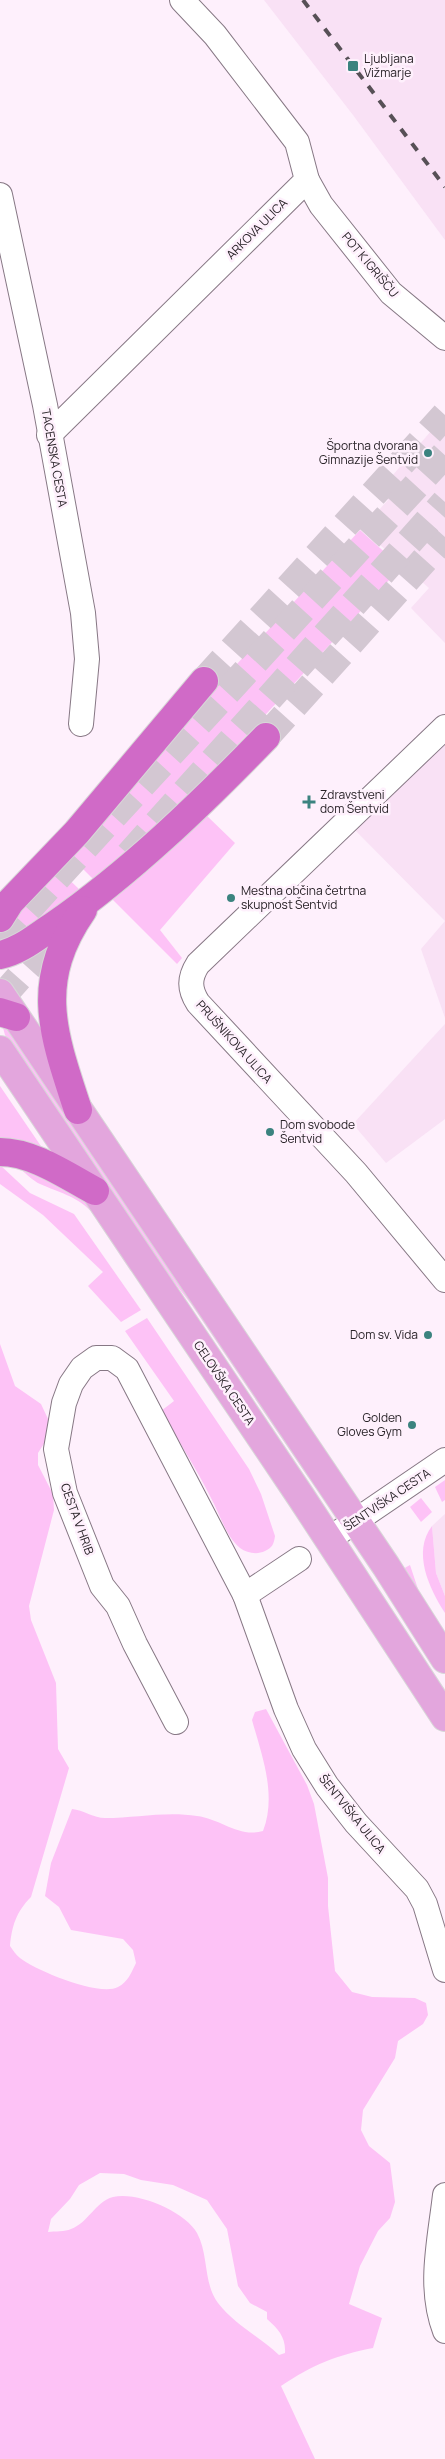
<svg xmlns="http://www.w3.org/2000/svg" width="445" height="2459" font-family="Manrope,sans-serif">
	<style>
		.built { fill: #f9e1f5 }
		.green { fill: #fdc2f6; fill-rule: evenodd }
		.lines { fill: none; stroke-linecap: round; stroke-linejoin: round }
		.highway-tunnel { stroke: #d3c7d2; stroke-width: 28; stroke-dasharray: 28 14; stroke-linecap: butt }
		.minor-casing { stroke: #877885; stroke-width: 26 }
		.major-casing { stroke: #d8d7d8; stroke-width: 30 }
		.highway-casing { stroke: #d8d7d8; stroke-width: 30 }
		.minor { stroke: #fff; stroke-width: 24 }
		.major { stroke: #e3a6dd; stroke-width: 28 }
		.highway { stroke: #d06ac7; stroke-width: 28 }
		.rail { stroke: #575056; stroke-width: 4; stroke-dasharray: 9 9; stroke-linecap: butt }
		.poi-dot { fill: #3b837f; stroke: #fef0fc; stroke-width: 2 }
		.labels { text-anchor: middle; stroke-width: 5; stroke-linejoin: round; paint-order: stroke }
		.poi-label { font-size: 12px; fill: #292328; stroke: #fef0fc; text-anchor: start }
		.street-label { font-size: 12px; fill: #292328; stroke: #fef0fc }
	</style>
	<rect width="100%" height="100%" fill="#fef0fc"/>
	<g class="built">
		<path d="M 264,0 L 445,0 L 445,240 L 353,115 Z"/>
		<path d="M 445,415 L 445,643 L 411,608 L 429,588 L 362,529 L 388,500 L 379,491 Z"/>
		<path d="M 445,737 L 445,1018 L 421,949 L 445,921 L 352,827 Z"/>
		<path d="M 445,1024 L 445,1119 L 386,1163 L 353,1124 Z"/>
		<path d="M 445,1514 L 445,1596 L 436,1573 L 432,1526 Z"/>
	</g>
	<g class="green">
		<path d="M 360,530 L 401,567 L 200,786 L 95,881 L 70,856 L 214,689 Z"/>
		<path d="M 205,814 L 235,843 L 160,930 L 182,958 L 177,964 L 111,898 Z"/>
		<path d="M 58,869 L 81,891 L 21,936 L 5,941 L 4,938 L 15,916 Z"/>
		<path d="M 0,1017 L 311,1475 L 308,1477 L 191,1304 L 146,1246 L 13,1051 L 5,1035 Z"/>
		<path d="M 0,1086 L 47,1155 L 77,1189 L 142,1281 L 130,1270 L 91,1211 C 74,1195 60,1193 40,1184 C 27,1178 3,1152 0,1137 C 0,1122 0,1102 0,1086 Z"/>
		<path d="M 0,1165 L 30,1193 L 74,1214 L 141,1310 L 121,1322 L 88,1286 L 103,1272 L 43,1215 L 0,1184 Z"/>
		<path d="M 147,1318 L 249,1469 L 261,1494 L 275,1536 C 274,1544 272,1548 265,1551 C 257,1555 247,1553 240,1548 C 225,1535 220,1514 211,1498 C 196,1468 178,1440 161,1411 L 174,1401 L 125,1331 Z"/>
		<path d="M 0,1344 L 15,1386 L 41,1404 L 49,1421 L 45,1442 L 38,1453 L 38,1465 L 53,1494 L 54,1510 L 29,1606 L 31,1620 L 56,1683 L 58,1749 L 69,1768 L 31,1897 C 16,1912 12,1926 10,1946 C 13,1950 16,1955 20,1958 C 35,1970 99,1997 118,1987 C 128,1982 131,1973 136,1963 L 133,1950 L 123,1939 L 71,1930 L 59,1907 L 45,1896 L 51,1863 L 72,1809 C 83,1810 94,1818 105,1818 C 136,1818 166,1811 197,1816 C 221,1819 239,1838 263,1831 C 277,1795 262,1756 252,1720 L 255,1712 L 266,1709 L 307,1785 L 314,1804 L 328,1878 L 328,1906 L 335,1971 L 352,1992 L 372,1997 L 415,1998 L 426,2003 L 428,2015 L 423,2024 L 398,2041 L 395,2058 L 363,2110 L 361,2130 L 369,2146 L 390,2163 L 395,2202 L 390,2218 L 378,2231 L 360,2266 L 349,2304 L 382,2318 L 373,2348 C 337,2355 312,2365 281,2386 L 315,2459 L 0,2459 ZM 100,2173 L 124,2174 L 141,2180 L 173,2185 L 207,2200 L 227,2229 L 238,2286 L 250,2303 L 267,2312 L 267,2319 C 278,2329 286,2337 285,2353 L 279,2355 C 259,2336 235,2325 218,2303 C 203,2283 209,2255 197,2233 C 186,2212 137,2191 113,2197 C 95,2202 88,2223 71,2229 C 65,2232 55,2231 48,2232 L 51,2219 L 70,2199 L 79,2185 Z"/>
		<path d="M 445,1480 L 445,1500 L 442,1502 L 435,1487 Z"/>
		<path d="M 421,1498 L 432,1512 L 421,1522 L 410,1507 Z"/>
		<path d="M 432,1526 L 436,1573 L 445,1596 L 445,1613 C 429,1588 412,1552 432,1526 Z"/>
		<path d="M 410,1565 L 418,1589 L 414,1592 L 401,1570 Z"/>
	</g>
	<g class="lines">
		<g class="highway-tunnel">
			<path d="M 204,681 L 445,415"/>
			<path d="M 266,737 L 445,537"/>
			<path d="M 129,855 L 445,502"/>
			<path d="M 0,940 L 445,454"/>
			<path d="M 0,999 L 72,918"/>
		</g>
		<g class="minor-casing">
			<g id="minor">
				<path d="M 307,180 L 321,205 L 391,293 L 445,338"/>
				<path d="M 0,195 L 45,405 L 83,613 L 87,659 L 81,724"/>
				<path d="M 49,435 L 307,180 L 297,142 L 215,35 L 182,0"/>
				<path d="M 445,727 L 198,964 C 189,978 189,989 198,1003 L 356,1173 L 445,1280"/>
				<path d="M 329,1539 L 445,1460"/>
				<path d="M 245,1595 L 299,1559"/>
				<path d="M 176,1722 L 135,1644 L 118,1606 L 102,1586 L 65,1493 L 56,1449 L 64,1403 L 71,1384 L 82,1368 L 96,1358 L 112,1358 L 127,1369 L 245,1595 L 286,1709 L 304,1749 L 327,1786 L 356,1823 L 417,1889 L 425,1904 L 445,1970"/>
				<path d="M 445,2195 C 440,2240 428,2287 445,2331"/>
			</g>
		</g>
		<g class="major-casing">
			<g id="major">
				<path d="M 0,993 L 386,1566 L 445,1659"/>
				<path d="M 0,1050 L 301,1497 L 445,1717"/>
			</g>
		</g>
		<g class="highway-casing">
			<g id="highway">
				<path d="M 0,918 L 10,902 L 77,832 L 204,681"/>
				<path d="M 0,955 C 20,951 36,937 53,926 C 131,872 200,805 266,737"/>
				<path d="M 0,1012 L 16,1017"/>
				<path d="M 78,1110 C 53,1034 33,982 83,910"/>
				<path d="M 0,1152 C 33,1152 67,1176 95,1191"/>
			</g>
		</g>
		<use href="#minor" class="minor"/>
		<use href="#major" class="major"/>
		<use href="#highway" class="highway"/>
		<path class="rail" d="M 303,0 L 445,187"/>
	</g>
	<g class="poi-dot">
		<rect x="347" y="60" width="12" height="12" rx="2.5"/>
		<circle cx="428" cy="453" r="5"/>
		<path d="M306.5 794.5h5v5h5v5h-5v5h-5v-5h-5v-5h5z"/>
		<circle cx="231" cy="898" r="5"/>
		<circle cx="270" cy="1132" r="5"/>
		<circle cx="428" cy="1335" r="5"/>
		<circle cx="412" cy="1425" r="5"/>
	</g>
	<g class="labels">
		<g class="poi-label">
			<text x="364" y="63">Ljubljana<tspan x="364" dy="14">Vižmarje</tspan></text>
			<text x="418" y="450" text-anchor="end">Športna dvorana<tspan x="418" dy="14">Gimnazije Šentvid</tspan></text>
			<text x="320" y="799">Zdravstveni<tspan x="320" dy="14">dom Šentvid</tspan></text>
			<text x="241" y="895">Mestna občina četrtna<tspan x="241" dy="14">skupnost Šentvid</tspan></text>
			<text x="280" y="1129">Dom svobode<tspan x="280" dy="14">Šentvid</tspan></text>
			<text x="418" y="1339" text-anchor="end">Dom sv. Vida</text>
			<text x="402" y="1422" text-anchor="end">Golden<tspan x="402" dy="14">Gloves Gym</tspan></text>
		</g>
		<g class="street-label">
			<text transform="translate(257 229) rotate(-45)" y="4">ARKOVA ULICA</text>
			<text transform="translate(370 265) rotate(50)" y="4">POT K IGRIŠČU</text>
			<text transform="translate(54 458) rotate(80)" y="4">TACENSKA CESTA</text>
			<text transform="translate(234 1042) rotate(48)" y="4">PRUŠNIKOVA ULICA</text>
			<text transform="translate(224 1383) rotate(56)" y="4">CELOVŠKA CESTA</text>
			<text transform="translate(387 1500) rotate(-34)" y="4">ŠENTVIŠKA CESTA</text>
			<text transform="translate(77 1519) rotate(70)" y="4">CESTA V HRIB</text>
			<text transform="translate(352 1814) rotate(51)" y="4">ŠENTVIŠKA ULICA</text>
		</g>
	</g>
</svg>
